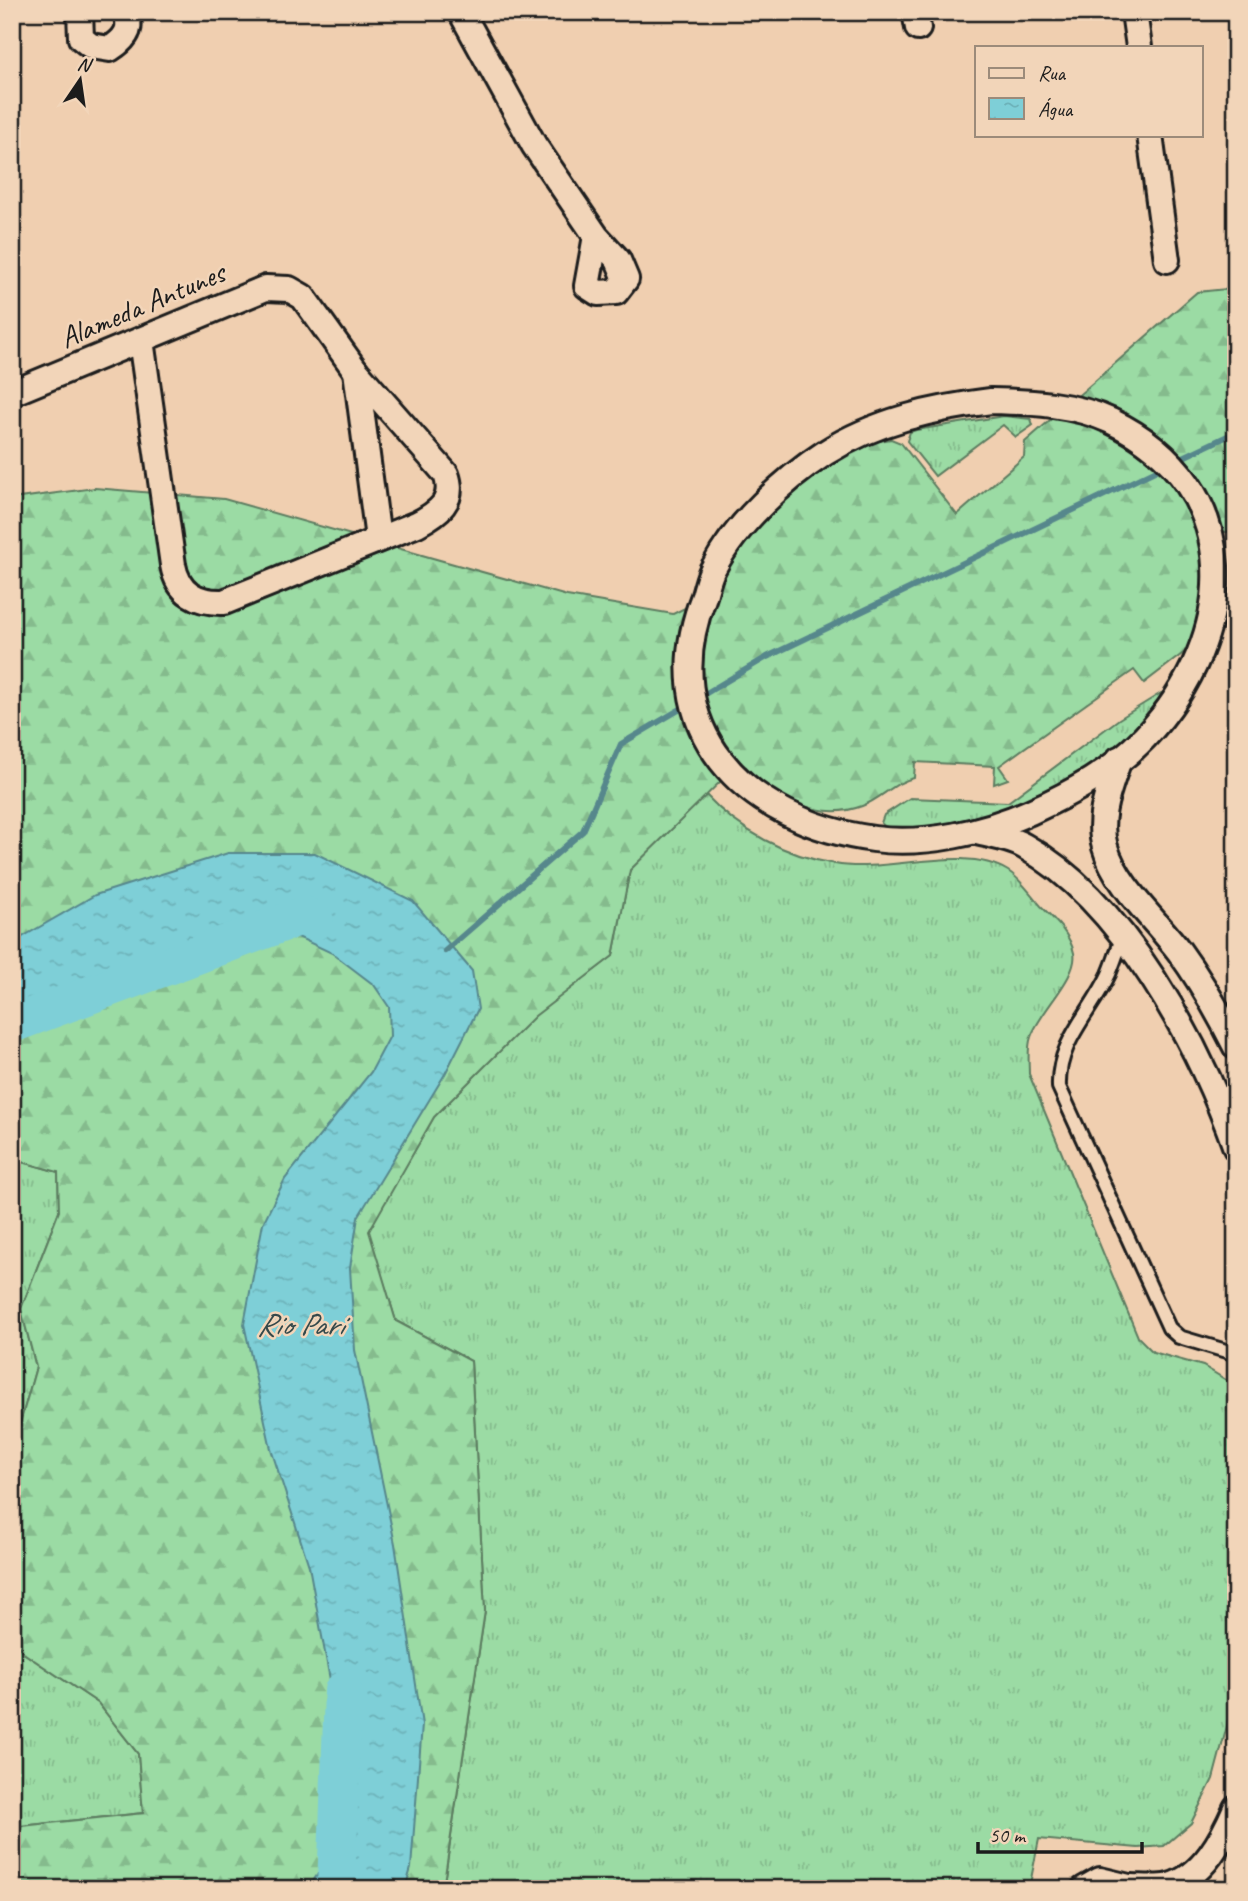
<svg xmlns="http://www.w3.org/2000/svg" width="1248" height="1901" font-family="Caveat,sans-serif">
	<style>
		.grass { fill: url(#grass-tufts); stroke: #5c7c60; stroke-width: 2 }
		.forest { fill: url(#forest-firs); stroke: #5c7c60; stroke-width: 2 }
		.water { fill: url(#water-ripples); stroke: #57878c; stroke-width: 2 }
		.lines { fill: none; stroke-linecap: round; stroke-linejoin: round }
		.stream { stroke: #57878c; stroke-width: 6 }
		.river { stroke: #7ecfd7; stroke-width: 38 }
		.service-casing { stroke: #1c1c1c; stroke-width: 18 }
		.minor-casing { stroke: #1c1c1c; stroke-width: 30 }
		.service { stroke: #f2d5b9; stroke-width: 12 }
		.minor { stroke: #f2d5b9; stroke-width: 24 }
		.labels { text-anchor: middle; stroke-width: 5; stroke-linejoin: round; paint-order: stroke }
		.street-label { font-size: 30px; fill: #1c1c1c; stroke: #f2d5b9 }
		.water-label { font-size: 32px; font-style: italic; fill: #34494b; stroke: #f2d5b9 }
	</style>
	<defs>
		<pattern id="grass-tufts" width="24" height="20" patternUnits="userSpaceOnUse" patternTransform="scale(1.75)"><rect width="24" height="20" fill="#9bdba4"/><path d="M3 7l-1-3M5 7V3M7 7l1-3M15 17l-1-3M17 17v-4M19 17l1-3" fill="none" stroke="#85bb8d"/></pattern>
		<pattern id="forest-firs" width="22" height="20" patternUnits="userSpaceOnUse" patternTransform="scale(1.75)"><rect width="22" height="20" fill="#9bdba4"/><path d="M5 1l3.5 6h-7zM16 11l3.5 6h-7z" fill="#85bb8d"/></pattern>
		<pattern id="water-ripples" width="26" height="14" patternUnits="userSpaceOnUse" patternTransform="scale(1.75)"><rect width="26" height="14" fill="#7ecfd7"/><path d="M2 4q2-2 4 0t4 0M15 11q2-2 4 0t4 0" fill="none" stroke="#6cb1b8"/></pattern>
	</defs>
	<rect width="100%" height="100%" fill="#f0cfb0"/>
	<filter id="ink" filterUnits="userSpaceOnUse"><feTurbulence type="fractalNoise" baseFrequency=".0143" numOctaves="2"/><feDisplacementMap in="SourceGraphic" scale="14" xChannelSelector="R" yChannelSelector="G"/><feConvolveMatrix kernelMatrix="1 2 1 2 8 2 1 2 1" color-interpolation-filters="sRGB"/></filter>
	<g filter="url(#ink)">
		<g class="grass">
			<path d="M 1004,416 L 1031,419 L 1033,425 L 1016,437 L 1003,425 L 935,476 L 907,441 L 910,432 L 916,430 Z"/>
			<path d="M 1161,693 L 1166,695 L 1117,751 L 1033,802 L 962,824 L 888,829 L 881,823 L 884,815 L 910,798 L 1008,802 L 1119,719 Z"/>
			<path d="M 706,795 C 739,831 787,856 835,864 C 887,874 963,843 1008,871 C 1021,879 1031,895 1041,906 C 1055,920 1070,934 1074,953 C 1079,976 1039,1012 1031,1037 C 1027,1048 1029,1062 1029,1074 L 1138,1337 L 1153,1352 L 1203,1366 L 1236,1386 L 1236,1692 L 1213,1779 L 1191,1823 L 1164,1846 L 1138,1848 L 1039,1839 L 1029,1889 L 443,1889 L 485,1611 L 471,1361 L 396,1321 L 368,1231 L 434,1117 L 535,1015 L 613,956 L 630,870 Z"/>
			<path d="M 12,1159 L 58,1172 L 59,1211 L 21,1309 L 36,1367 L 12,1452 Z"/>
			<path d="M 12,1638 L 25,1654 L 98,1703 L 138,1754 L 143,1813 L 12,1827 Z"/>
		</g>
		<path class="forest" d="M 1236,288 L 1236,531 L 1212,533 L 1208,583 L 1190,648 L 1144,683 L 1134,670 L 999,766 L 1008,779 L 994,784 L 995,766 L 915,762 L 914,778 C 894,782 881,799 862,806 C 820,822 775,798 746,767 L 729,773 L 630,870 L 613,956 L 535,1016 L 434,1117 L 369,1231 L 396,1321 L 471,1361 L 485,1611 L 443,1889 L 12,1889 L 12,1827 L 143,1813 L 138,1754 L 98,1703 L 25,1654 L 12,1638 L 12,1452 L 36,1367 L 21,1309 L 59,1211 L 58,1172 L 12,1159 L 12,499 L 95,488 L 224,499 L 567,596 L 673,614 L 703,599 L 720,581 L 750,531 L 799,484 L 868,443 L 891,439 L 901,443 L 957,515 L 1024,457 L 1025,442 L 1197,292 Z"/>
		<path class="water" d="M 228,853 L 315,853 L 413,901 L 472,971 L 478,1009 L 445,1074 L 358,1217 L 350,1268 L 355,1350 L 395,1544 L 422,1725 L 411,1868 L 405,1889 L 308,1889 L 321,1869 L 345,1806 L 342,1745 L 309,1566 L 271,1449 L 244,1324 L 263,1223 L 285,1179 L 371,1072 L 390,1036 L 389,1007 L 374,985 L 332,953 L 281,929 L 235,930 L 189,948 L 12,1037 L 12,943 L 95,895 Z"/>
		<g class="lines">
			<g class="stream">
				<path d="M 1175,461 L 1236,432"/>
				<path d="M 698,698 L 767,657 L 1165,466"/>
				<path d="M 445,951 L 583,831 L 621,744 L 689,704"/>
			</g>
			<g class="river">
				<path d="M 12,1024 L 304,915 L 315,921"/>
				<path d="M 336,1889 L 343,1691"/>
			</g>
			<g class="service-casing">
				<path id="service" d="M 1122,938 C 1118,950 1114,962 1109,974 C 1091,1013 1057,1042 1059,1087 L 1169,1328 L 1179,1337 L 1236,1354"/>
			</g>
			<g class="minor-casing">
				<g id="minor">
					<path d="M 80,12 L 81,38 L 91,46 L 110,49 C 124,40 134,29 125,12"/>
					<path d="M 461,12 L 534,145 L 596,236 L 618,260 L 626,279 L 616,292 L 598,293 L 587,286 L 596,236"/>
					<path d="M 915,12 L 918,28"/>
					<path d="M 1134,12 L 1139,47"/>
					<path d="M 1150,135 L 1167,260"/>
					<path d="M 141,340 L 173,565 C 178,593 197,603 224,602 L 417,524 C 438,513 456,501 446,474 L 356,371 L 378,539"/>
					<path d="M 12,393 L 266,288 L 289,289 L 303,297 L 356,371"/>
					<path d="M 991,401 C 1031,402 1075,404 1111,421 C 1248,487 1240,636 1145,737 C 1113,771 1072,793 1030,812 C 984,832 925,846 874,839 C 746,822 652,729 704,596 C 707,586 709,575 714,567 C 736,524 785,479 825,453 C 875,421 934,408 991,401 Z"/>
					<path d="M 1119,759 C 1110,787 1096,817 1105,847 C 1116,886 1155,919 1179,951 C 1201,981 1219,1013 1236,1047"/>
					<path d="M 977,832 C 992,836 1010,838 1024,846 C 1123,901 1199,1044 1236,1148"/>
					<path d="M 1130,1887 C 1142,1887 1158,1889 1169,1886 C 1203,1877 1223,1838 1236,1808"/>
					<path d="M 1084,1889 L 1100,1880 L 1137,1889"/>
				</g>
			</g>
			<use href="#service" class="service"/>
			<use href="#minor" class="minor"/>
		</g>
	</g>
	<g class="labels">
		<g class="street-label">
			<text transform="translate(142 305) rotate(-23)" y="10">Alameda Antunes</text>
		</g>
		<g class="water-label">
			<text x="300" y="1335">Rio Pari</text>
		</g>
	</g>
	<rect width="1248" height="1901" fill="none" stroke="#f2d5b9" stroke-width="42"/>
	<rect x="21" y="21" width="1206" height="1859" fill="none" stroke="#1c1c1c" stroke-width="2.5" filter="url(#ink)"/>
	<rect x="975" y="46" width="228" height="91" fill="#f2d5b9" stroke="#9c8b7a" stroke-width="2"/>
	<rect x="989" y="68" width="35" height="10" fill="#f2d5b9" stroke="#9c8b7a" stroke-width="2"/>
	<text x="1038" y="80" font-size="21" fill="#1c1c1c">Rua</text>
	<rect x="989" y="98" width="35" height="21" fill="url(#water-ripples)" stroke="#9c8b7a" stroke-width="2"/>
	<text x="1038" y="116" font-size="21" fill="#1c1c1c">Água</text>
	<g transform="translate(80 80) rotate(13)" stroke="#f2d5b9" stroke-width="5" paint-order="stroke">
	<path d="M0-5L12 26L0 18L-12 26Z" fill="#1c1c1c"/>
	<text y="-10" font-size="19" font-weight="bold" text-anchor="middle" fill="#1c1c1c">N</text>
	</g>
	<path d="M978 1842v10h164v-10" fill="none" stroke="#1c1c1c" stroke-width="3.5"/>
	<text x="989" y="1842" font-size="21" fill="#1c1c1c" stroke="#f2d5b9" stroke-width="5" paint-order="stroke">50 m</text>
</svg>
